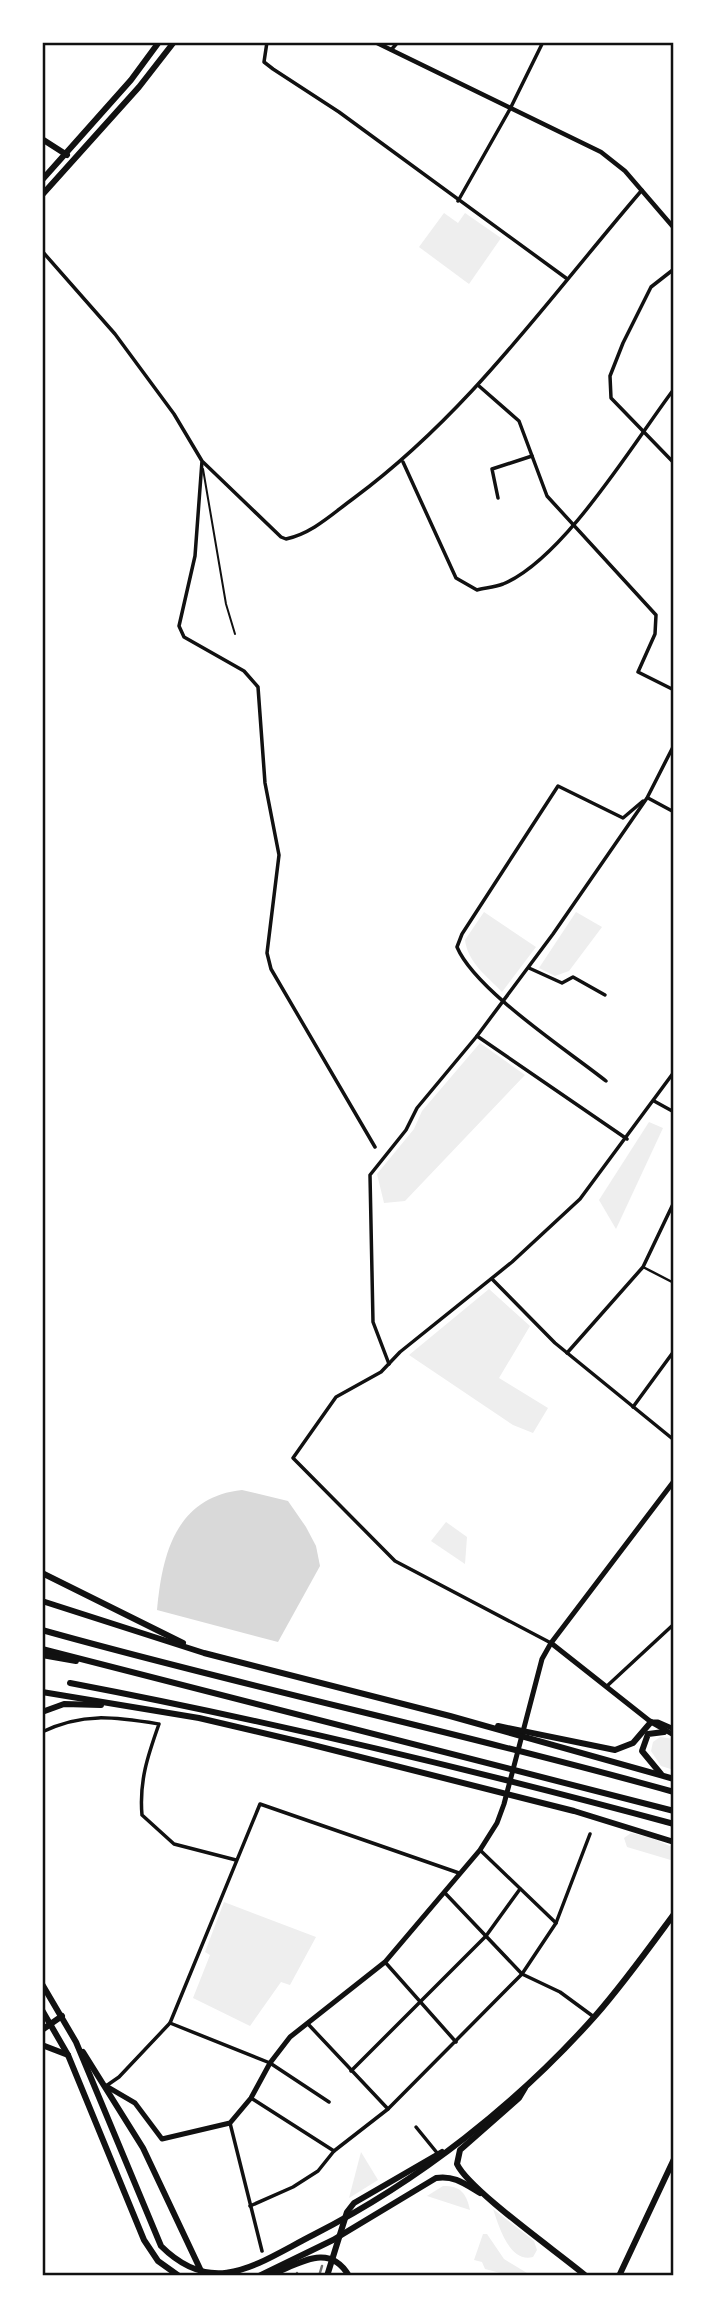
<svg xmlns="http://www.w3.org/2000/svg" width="716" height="2318" font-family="Raleway,sans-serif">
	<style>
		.green { fill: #eee }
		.water { fill: #d9d9d9 }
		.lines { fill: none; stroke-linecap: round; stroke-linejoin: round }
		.service { stroke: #111; stroke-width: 2 }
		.pedestrian { stroke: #111; stroke-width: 2.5 }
		.minor { stroke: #111; stroke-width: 3.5 }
		.tertiary { stroke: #111; stroke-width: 4.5 }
		.secondary { stroke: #111; stroke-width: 5 }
		.primary { stroke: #111; stroke-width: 6 }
		.trunk { stroke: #111; stroke-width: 6 }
		.rail { stroke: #707070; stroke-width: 2.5 }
		.neatline { fill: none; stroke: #111; stroke-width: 2.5 }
	</style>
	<rect width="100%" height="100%" fill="#fff"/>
	<g class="green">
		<path d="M 444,213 L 458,223 L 465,213 L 501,238 L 469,284 L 419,247 Z"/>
		<path d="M 484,912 L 536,947 L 502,992 C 487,976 468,963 465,940 Z"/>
		<path d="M 576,912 L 602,927 L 569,971 L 555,976 L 539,968 Z"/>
		<path d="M 480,1043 L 525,1075 L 405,1201 L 384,1203 L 377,1174 L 414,1129 L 422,1111 Z"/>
		<path d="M 649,1122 L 663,1128 L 616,1229 L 599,1200 Z"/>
		<path d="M 489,1289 L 530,1326 L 499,1378 L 548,1408 L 533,1433 L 513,1425 L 409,1355 Z"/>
		<path d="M 446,1522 L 467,1537 L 465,1564 L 431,1541 Z"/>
		<path d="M 660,1737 L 674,1739 L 674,1770 L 661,1766 L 651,1751 L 653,1742 Z"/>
		<path d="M 631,1833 L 652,1838 L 674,1848 L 674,1861 L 627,1847 L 624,1838 Z"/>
		<path d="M 224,1902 L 316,1937 L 290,1985 L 281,1982 L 250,2026 L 193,1998 L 210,1955 L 205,1952 Z"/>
		<path d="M 361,2152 L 378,2180 L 349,2198 Z"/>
		<path d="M 443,2186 C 461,2186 466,2193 470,2210 L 427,2196 Z"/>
		<path d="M 493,2209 L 534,2241 L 537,2250 L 533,2257 C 509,2263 499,2226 493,2209 Z"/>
		<path d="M 483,2234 L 487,2234 L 504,2259 L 532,2276 L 512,2276 L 485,2269 L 482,2262 L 474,2260 Z"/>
	</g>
	<path class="water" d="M 242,1490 L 288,1501 L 306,1527 L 316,1546 L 320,1566 L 278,1642 L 157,1610 C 162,1554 176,1497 242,1490 Z"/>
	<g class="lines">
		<path class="service" d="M 203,469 L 226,604 L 235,634"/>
		<path class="pedestrian" d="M 643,1267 L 674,1283"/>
		<g class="minor">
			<path d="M 267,42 L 264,62 L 273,69 L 339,112 L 566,278"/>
			<path d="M 391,50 L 398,42"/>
			<path d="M 458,201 L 510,109 L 543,42"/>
			<path d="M 42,251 L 115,334 L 174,414 L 202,461 L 195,556 L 179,626 L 184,637 L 244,671 L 258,687 L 265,783 L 279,855 L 267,953 L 271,969 L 375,1147"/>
			<path d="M 674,269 L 651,287 L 623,343 L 610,376 L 611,398 L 674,463"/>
			<path d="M 479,386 L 519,421 L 547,496 L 656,615 L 655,634 L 638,672 L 674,690"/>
			<path d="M 203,462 L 281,537 L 286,539 C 313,533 332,514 354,498 C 469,413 549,298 642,190"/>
			<path d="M 403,462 L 456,578 L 477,590 C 485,588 495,587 503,584 C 564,559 634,442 674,389"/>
			<path d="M 498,498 L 492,469 L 532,456"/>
			<path d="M 648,798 L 674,812"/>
			<path d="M 529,968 L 562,983 L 573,977 L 605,995"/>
			<path d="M 477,1036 L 627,1139"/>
			<path d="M 606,1081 C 567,1050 475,990 457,947 L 462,934 L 558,786 L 623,818 L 643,801"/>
			<path d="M 654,1101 L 674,1112"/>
			<path d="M 492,1279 L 555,1343 L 674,1440"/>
			<path d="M 567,1353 L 643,1267 L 674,1202"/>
			<path d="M 389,1364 L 373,1322 L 370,1175 L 406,1130 L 417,1108 L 477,1036 L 553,934 L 647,798 L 674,745"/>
			<path d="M 633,1407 L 674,1351"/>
			<path d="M 551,1643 L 395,1561 L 293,1458 L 336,1397 L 381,1372 L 400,1352 L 512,1262 L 580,1199 L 674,1072"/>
			<path d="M 607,1686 L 674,1624"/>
			<path d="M 42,1732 C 83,1712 114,1717 159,1724 C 148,1755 139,1781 142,1815 L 174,1844 L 236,1860"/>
			<path d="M 480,1850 L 556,1923"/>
			<path d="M 445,1893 L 522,1974 L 560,1992 L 594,2017"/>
			<path d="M 385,1962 L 456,2042"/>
			<path d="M 170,2023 L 270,2063 L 329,2102"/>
			<path d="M 308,2024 L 388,2109"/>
			<path d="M 351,2071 L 486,1936 L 520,1889"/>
			<path d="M 106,2086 L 119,2077 L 170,2023 L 260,1804 L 459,1873"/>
			<path d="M 251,2098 L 334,2151"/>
			<path d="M 230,2123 L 262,2251"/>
			<path d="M 416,2127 L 438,2154"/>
			<path d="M 250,2206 L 293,2187 L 318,2171 L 334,2151 L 388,2109 L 522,1974 L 556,1923 L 590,1834"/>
		</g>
		<path class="tertiary" d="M 375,42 L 601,152 L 625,171 L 674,228"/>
		<g class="secondary">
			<path d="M 551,1643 L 651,1722 L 674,1735"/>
			<path d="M 651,1722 L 658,1722 L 674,1729"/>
			<path d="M 106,2086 L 135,2103 L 162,2139 L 230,2123 L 251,2098 L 270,2063 L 290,2037 L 385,1962 L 480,1850 L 497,1823 L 504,1804 L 542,1659 L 551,1643 L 674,1481"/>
		</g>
		<g class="primary">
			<path d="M 42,139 L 67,155"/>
			<path d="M 42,180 L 131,80 L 159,42"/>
			<path d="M 42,195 L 139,87 L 174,42"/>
			<path d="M 42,1984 L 76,2042 L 161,2246 C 214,2299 258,2263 313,2235 C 419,2181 517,2104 596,2015 C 624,1983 649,1948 674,1914"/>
			<path d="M 42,2010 L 68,2055 L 144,2240 L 158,2261 L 179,2276"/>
			<path d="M 42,2030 L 62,2016"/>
			<path d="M 42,2045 L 68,2055"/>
			<path d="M 83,2052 L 143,2148 L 202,2273"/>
			<path d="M 525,2088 L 519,2098 L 460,2150 L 457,2164 C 469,2190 559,2253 586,2276"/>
			<path d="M 259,2276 L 333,2240 L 436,2178 C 454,2175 465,2184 480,2193"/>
			<path d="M 267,2276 C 297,2266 328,2240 349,2276"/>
			<path d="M 327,2276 L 347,2212 L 354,2203 L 442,2152"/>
			<path d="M 619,2276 L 674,2159"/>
		</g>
		<g class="trunk">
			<path d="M 42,1573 L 183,1643"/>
			<path d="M 42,1601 L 204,1653 L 450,1716 L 674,1779"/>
			<path d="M 42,1630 C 252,1689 464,1733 674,1792"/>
			<path d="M 42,1649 L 674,1811"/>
			<path d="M 42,1655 L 76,1661"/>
			<path d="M 70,1683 C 274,1722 474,1770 674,1824"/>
			<path d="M 42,1692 L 199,1718 L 301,1742 L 574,1811 L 674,1842"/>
			<path d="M 42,1712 L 64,1704 L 101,1705"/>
			<path d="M 498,1726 L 615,1750 L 633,1743 L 651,1722"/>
			<path d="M 661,1774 L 642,1751 L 648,1734 L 664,1732"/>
		</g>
		<g class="rail">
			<path d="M 297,2276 L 297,2273"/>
			<path d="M 319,2276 L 322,2266"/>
		</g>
	</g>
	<rect width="716" height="2318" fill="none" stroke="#ffffff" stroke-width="88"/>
	<rect x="44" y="44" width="628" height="2230" class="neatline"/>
</svg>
